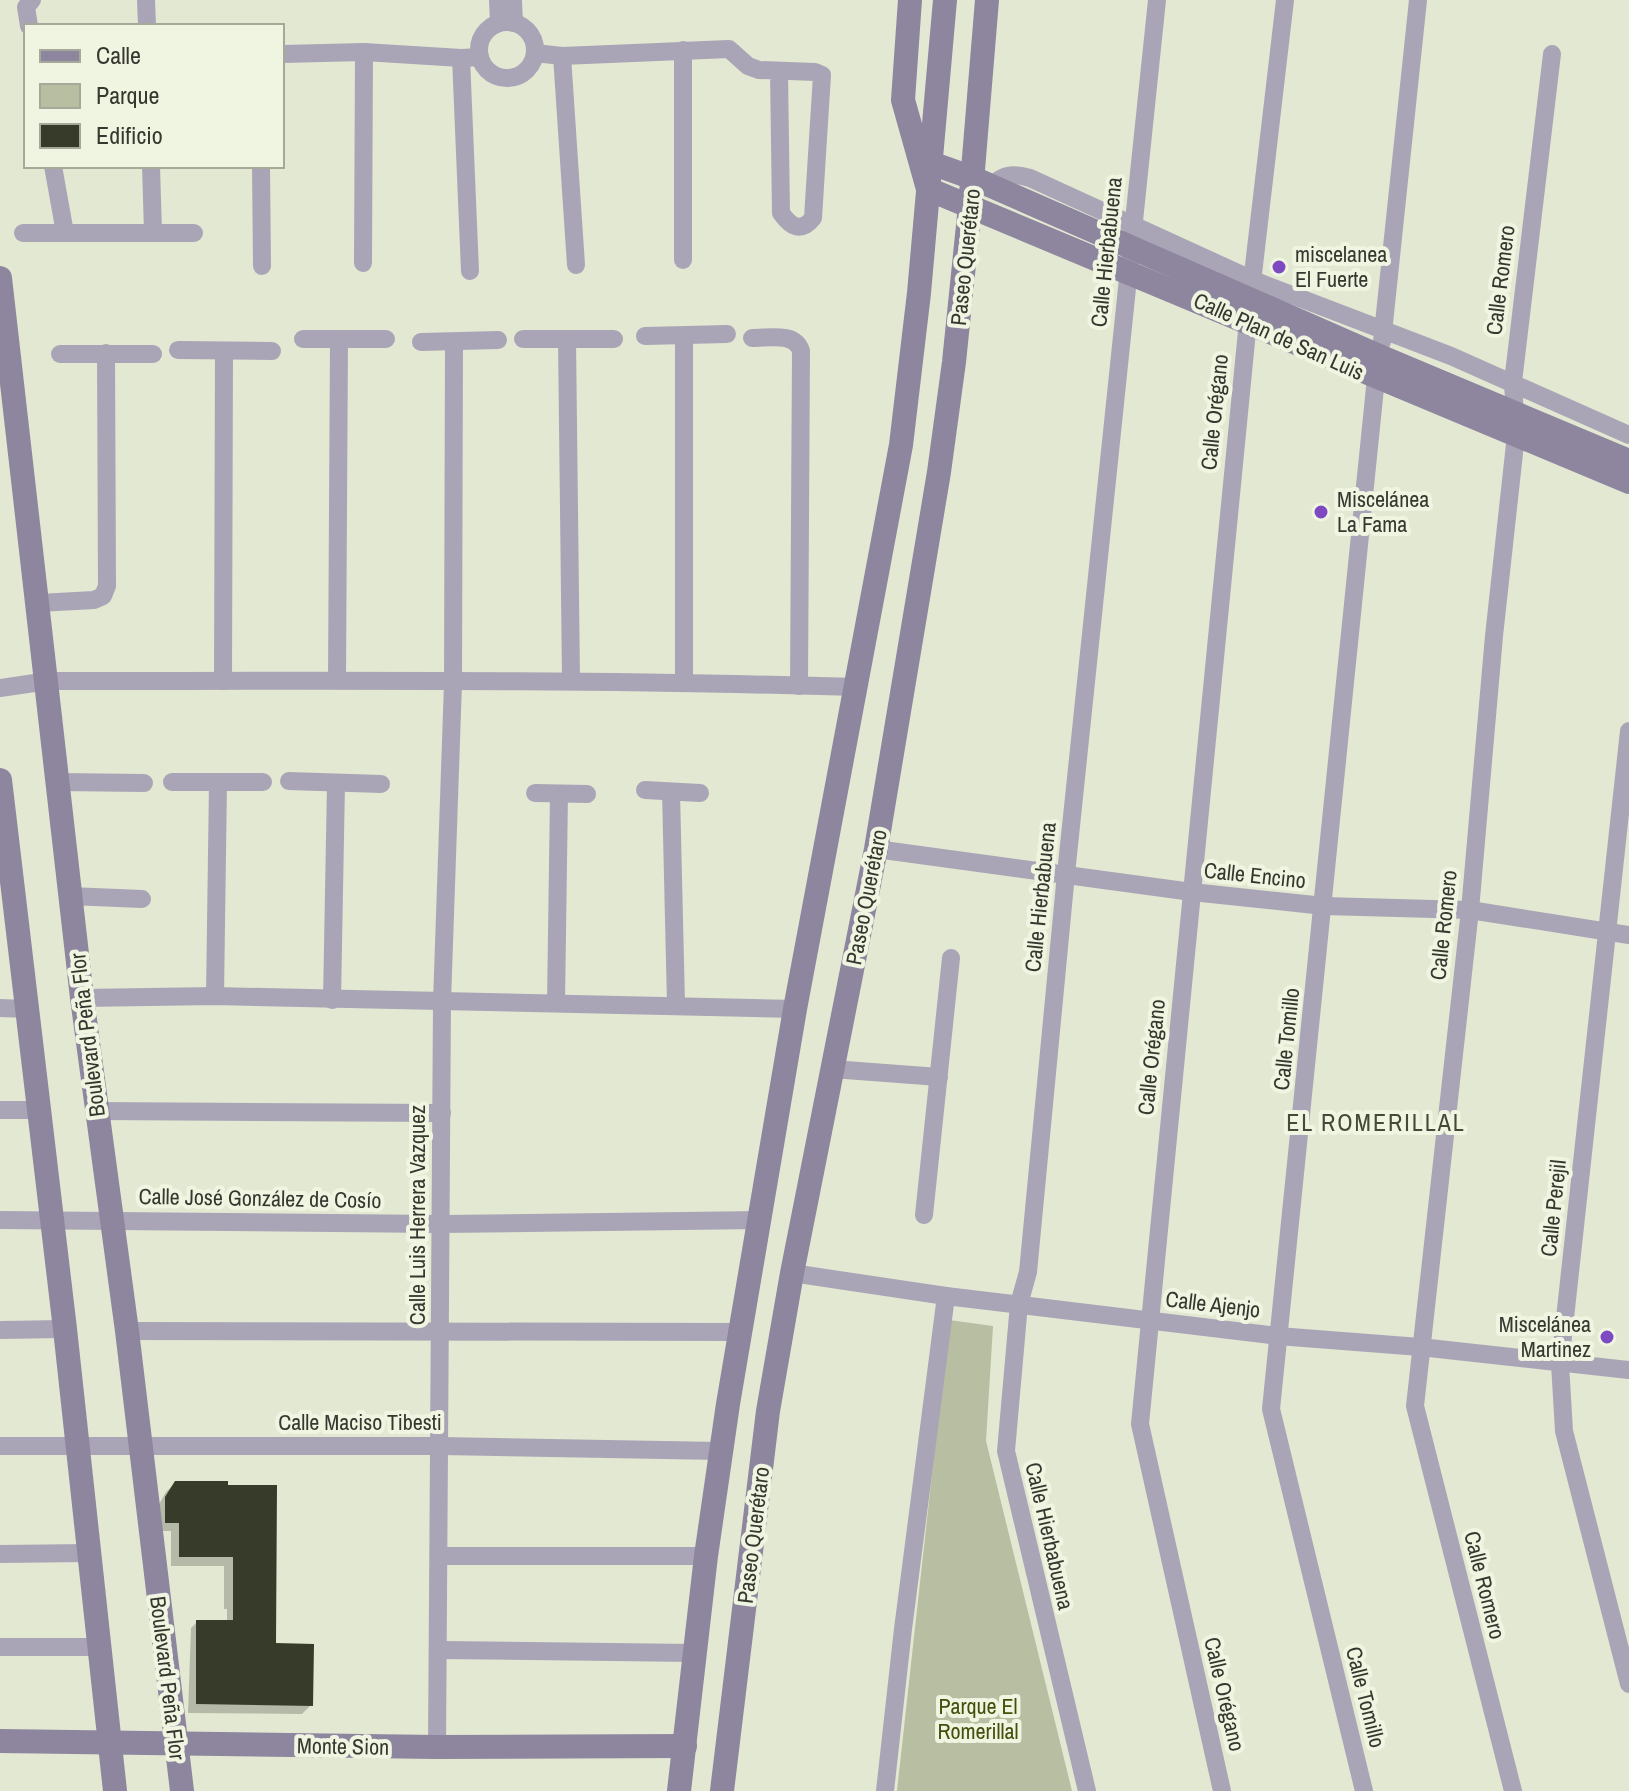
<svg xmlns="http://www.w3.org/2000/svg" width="1629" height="1791" font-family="'Archivo Narrow',sans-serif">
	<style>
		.green { fill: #b7bea1 }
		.shadow { fill: #0003 }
		.building { fill: #373b2a }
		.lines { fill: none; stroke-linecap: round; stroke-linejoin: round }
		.street { stroke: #aaa5b6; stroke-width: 18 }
		.secondary { stroke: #8e859f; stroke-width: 24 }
		.poi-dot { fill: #7e4ac2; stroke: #f0f5e1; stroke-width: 3 }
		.labels { text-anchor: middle; stroke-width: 8; stroke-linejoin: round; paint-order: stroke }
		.street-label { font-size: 22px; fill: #363830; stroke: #f0f5e1 }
		.poi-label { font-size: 22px; fill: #363830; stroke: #f0f5e1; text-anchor: start }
		.park-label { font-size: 22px; fill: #454f0c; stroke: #f0f5e1 }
		.neighbourhood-label { font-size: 24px; letter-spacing: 2px; fill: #454938; stroke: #f0f5e1 }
	</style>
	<rect width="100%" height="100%" fill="#e3e8d3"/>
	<path class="green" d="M 949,1320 L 993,1326 L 986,1441 L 1072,1791 L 897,1791 Z"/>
	<path class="shadow" d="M 175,1483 L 226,1483 L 274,1642 L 311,1705 L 302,1714 L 188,1713 L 191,1628 L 197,1622 L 227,1622 L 227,1609 L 224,1609 L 224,1566 L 171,1566 L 171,1531 L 157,1531 L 157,1508 L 166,1492 Z"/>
	<path class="building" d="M 175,1481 L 228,1481 L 228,1485 L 277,1485 L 276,1643 L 314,1644 L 313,1706 L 196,1704 L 196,1620 L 233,1620 L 233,1557 L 179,1557 L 179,1523 L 165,1523 L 165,1497 Z"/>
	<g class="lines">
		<g class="street">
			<path d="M 146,0 L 147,26"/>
			<path d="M 498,0 L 499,23"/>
			<path d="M 513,0 L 514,23"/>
			<circle cx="507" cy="50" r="28"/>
			<path d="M 29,26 L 26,7 L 32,0"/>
			<path d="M 683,50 L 683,260"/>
			<path d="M 535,53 L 562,56 L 729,49 L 748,66 L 759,70 L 815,72 L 822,75 L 813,218 C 801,233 791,227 781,213 L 779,71"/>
			<path d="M 282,54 L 364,52 L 461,58 L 480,57"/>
			<path d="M 562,56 L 576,265"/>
			<path d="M 461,58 L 470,271"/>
			<path d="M 53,166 L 65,233"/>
			<path d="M 151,166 L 153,232"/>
			<path d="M 261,166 L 262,266"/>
			<path d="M 991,186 C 1004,174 1013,173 1030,178 L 1253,280 L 1451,356 L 1629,435"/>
			<path d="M 23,233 L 194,233"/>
			<path d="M 363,263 L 364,52"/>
			<path d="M 1251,291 L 1285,0"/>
			<path d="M 645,336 L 727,334"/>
			<path d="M 684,336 L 684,683"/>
			<path d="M 752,338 C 770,338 795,332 801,351 L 799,686"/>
			<path d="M 303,339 L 386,339"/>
			<path d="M 523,339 L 614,339"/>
			<path d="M 567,339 L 571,680"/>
			<path d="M 421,342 L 498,340"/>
			<path d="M 1382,342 L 1418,0"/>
			<path d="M 178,350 L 272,351"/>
			<path d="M 60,354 L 153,354"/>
			<path d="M 39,603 L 94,600 L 103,596 L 107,586 L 106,353"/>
			<path d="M 337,679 L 339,340"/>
			<path d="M 223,681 L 224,351"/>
			<path d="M 0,688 L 48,681 C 317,681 587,679 857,687"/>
			<path d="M 1629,731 L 1560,1364 L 1564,1431 L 1629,1684"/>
			<path d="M 289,781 L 381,784"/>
			<path d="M 58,782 L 144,783"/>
			<path d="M 172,782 L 263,782"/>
			<path d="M 645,790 L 700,793"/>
			<path d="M 671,792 L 676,1004"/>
			<path d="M 535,793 L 587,794"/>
			<path d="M 876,849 L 1192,892 L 1324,906 L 1470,910 L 1629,935"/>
			<path d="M 70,896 L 142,899"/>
			<path d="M 215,996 L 218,782"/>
			<path d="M 82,998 L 215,996 L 795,1009"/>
			<path d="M 332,1000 L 336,783"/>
			<path d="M 556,1003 L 559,794"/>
			<path d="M 0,1008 L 26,1009"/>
			<path d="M 832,1069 L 939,1077"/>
			<path d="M 0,1110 L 39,1110"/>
			<path d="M 96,1111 L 442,1113"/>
			<path d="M 924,1215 L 951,958"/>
			<path d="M 0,1220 L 441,1224 L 760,1220"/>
			<path d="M 792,1273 L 946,1296 L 1278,1336 L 1420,1347 L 1629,1370"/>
			<path d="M 0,1330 L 65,1329"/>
			<path d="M 127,1331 L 739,1332"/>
			<path d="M 0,1446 L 441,1446 L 720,1451"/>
			<path d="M 0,1554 L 88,1553"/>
			<path d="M 440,1556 L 706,1556"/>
			<path d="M 0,1647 L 99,1647"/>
			<path d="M 439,1650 L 694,1653"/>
			<path d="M 437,1747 L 442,1002 L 453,683 L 454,342"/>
			<path d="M 885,1791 L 903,1629 L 946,1296"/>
			<path d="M 1087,1791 L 1006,1451 L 1019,1304 L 1028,1272 L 1066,874 L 1157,0"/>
			<path d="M 1222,1791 L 1140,1424 L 1248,321"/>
			<path d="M 1364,1791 L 1271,1409 L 1376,378"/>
			<path d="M 1513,1791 L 1415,1406 L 1470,910 L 1494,636 L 1516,435 L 1513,382 L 1552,54"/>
		</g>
		<g class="secondary">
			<path d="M 910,0 L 903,100 L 928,189 L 1629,482"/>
			<path d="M 931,163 L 973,178 L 1379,356 L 1629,461"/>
			<path d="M 0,278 L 82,998 L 127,1331 L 182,1791"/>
			<path d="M 0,780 L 65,1329 L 115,1791"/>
			<path d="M 0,1741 L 437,1747 L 685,1746"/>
			<path d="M 679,1791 L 706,1556 L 728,1404 L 795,1009 L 901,445 L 919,293 L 945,0"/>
			<path d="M 722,1791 L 768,1411 L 792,1273 L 876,849 L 939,472 L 954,362 L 970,206 L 987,0"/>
		</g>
	</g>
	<g class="poi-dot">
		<circle cx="1279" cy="267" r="8"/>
		<circle cx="1321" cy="512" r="8"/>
		<circle cx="1607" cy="1337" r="8"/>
	</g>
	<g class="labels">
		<g class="street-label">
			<text transform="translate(1106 252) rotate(-84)" y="8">Calle Hierbabuena</text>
			<text transform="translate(965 257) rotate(-84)" y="8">Paseo Querétaro</text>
			<text transform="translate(1500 280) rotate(-83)" y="8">Calle Romero</text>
			<text transform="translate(1279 336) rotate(24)" y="8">Calle Plan de San Luis</text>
			<text transform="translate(1214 412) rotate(-84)" y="8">Calle Orégano</text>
			<text transform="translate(1255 875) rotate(6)" y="8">Calle Encino</text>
			<text transform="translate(866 897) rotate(-79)" y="8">Paseo Querétaro</text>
			<text transform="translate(1040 897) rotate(-84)" y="8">Calle Hierbabuena</text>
			<text transform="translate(1443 925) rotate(-84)" y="8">Calle Romero</text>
			<text transform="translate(87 1035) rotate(-97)" y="8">Boulevard Peña Flor</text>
			<text transform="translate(1286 1039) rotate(-84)" y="8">Calle Tomillo</text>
			<text transform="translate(1151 1057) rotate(-84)" y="8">Calle Orégano</text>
			<text transform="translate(260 1198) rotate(1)" y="8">Calle José González de Cosío</text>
			<text transform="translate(1553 1208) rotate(-84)" y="8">Calle Perejil</text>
			<text transform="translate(417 1215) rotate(-90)" y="8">Calle Luis Herrera Vazquez</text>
			<text transform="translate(1213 1304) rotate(7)" y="8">Calle Ajenjo</text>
			<text x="360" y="1430">Calle Maciso Tibesti</text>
			<text transform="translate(753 1535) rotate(-83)" y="8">Paseo Querétaro</text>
			<text transform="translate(1050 1536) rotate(77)" y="8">Calle Hierbabuena</text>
			<text transform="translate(1485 1585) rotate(76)" y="8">Calle Romero</text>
			<text transform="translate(168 1678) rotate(83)" y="8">Boulevard Peña Flor</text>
			<text transform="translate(1225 1694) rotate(77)" y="8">Calle Orégano</text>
			<text transform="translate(1366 1697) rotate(76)" y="8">Calle Tomillo</text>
			<text transform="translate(343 1746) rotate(1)" y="8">Monte Sion</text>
		</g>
		<g class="poi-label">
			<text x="1295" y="262">miscelanea<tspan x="1295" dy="25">El Fuerte</tspan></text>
			<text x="1337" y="507">Miscelánea<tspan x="1337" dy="25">La Fama</tspan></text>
			<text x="1591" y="1332" text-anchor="end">Miscelánea<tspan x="1591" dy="25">Martinez</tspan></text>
		</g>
		<g class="park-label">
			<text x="978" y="1714">Parque El<tspan x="978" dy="25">Romerillal</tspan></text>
		</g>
		<g class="neighbourhood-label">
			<text x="1376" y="1131">EL ROMERILLAL</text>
		</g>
	</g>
	<rect x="24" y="24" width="260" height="144" fill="#f0f5e1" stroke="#a6a99a" stroke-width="2"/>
	<rect x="40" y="50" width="40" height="12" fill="#8e859f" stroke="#a6a99a" stroke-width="2"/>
	<text x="96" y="64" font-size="24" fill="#363830">Calle</text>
	<rect x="40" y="84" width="40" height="24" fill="#b7bea1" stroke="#a6a99a" stroke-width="2"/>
	<text x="96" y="104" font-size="24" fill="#363830">Parque</text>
	<rect x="40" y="124" width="40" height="24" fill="#373b2a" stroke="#a6a99a" stroke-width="2"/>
	<text x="96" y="144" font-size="24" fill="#363830">Edificio</text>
</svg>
